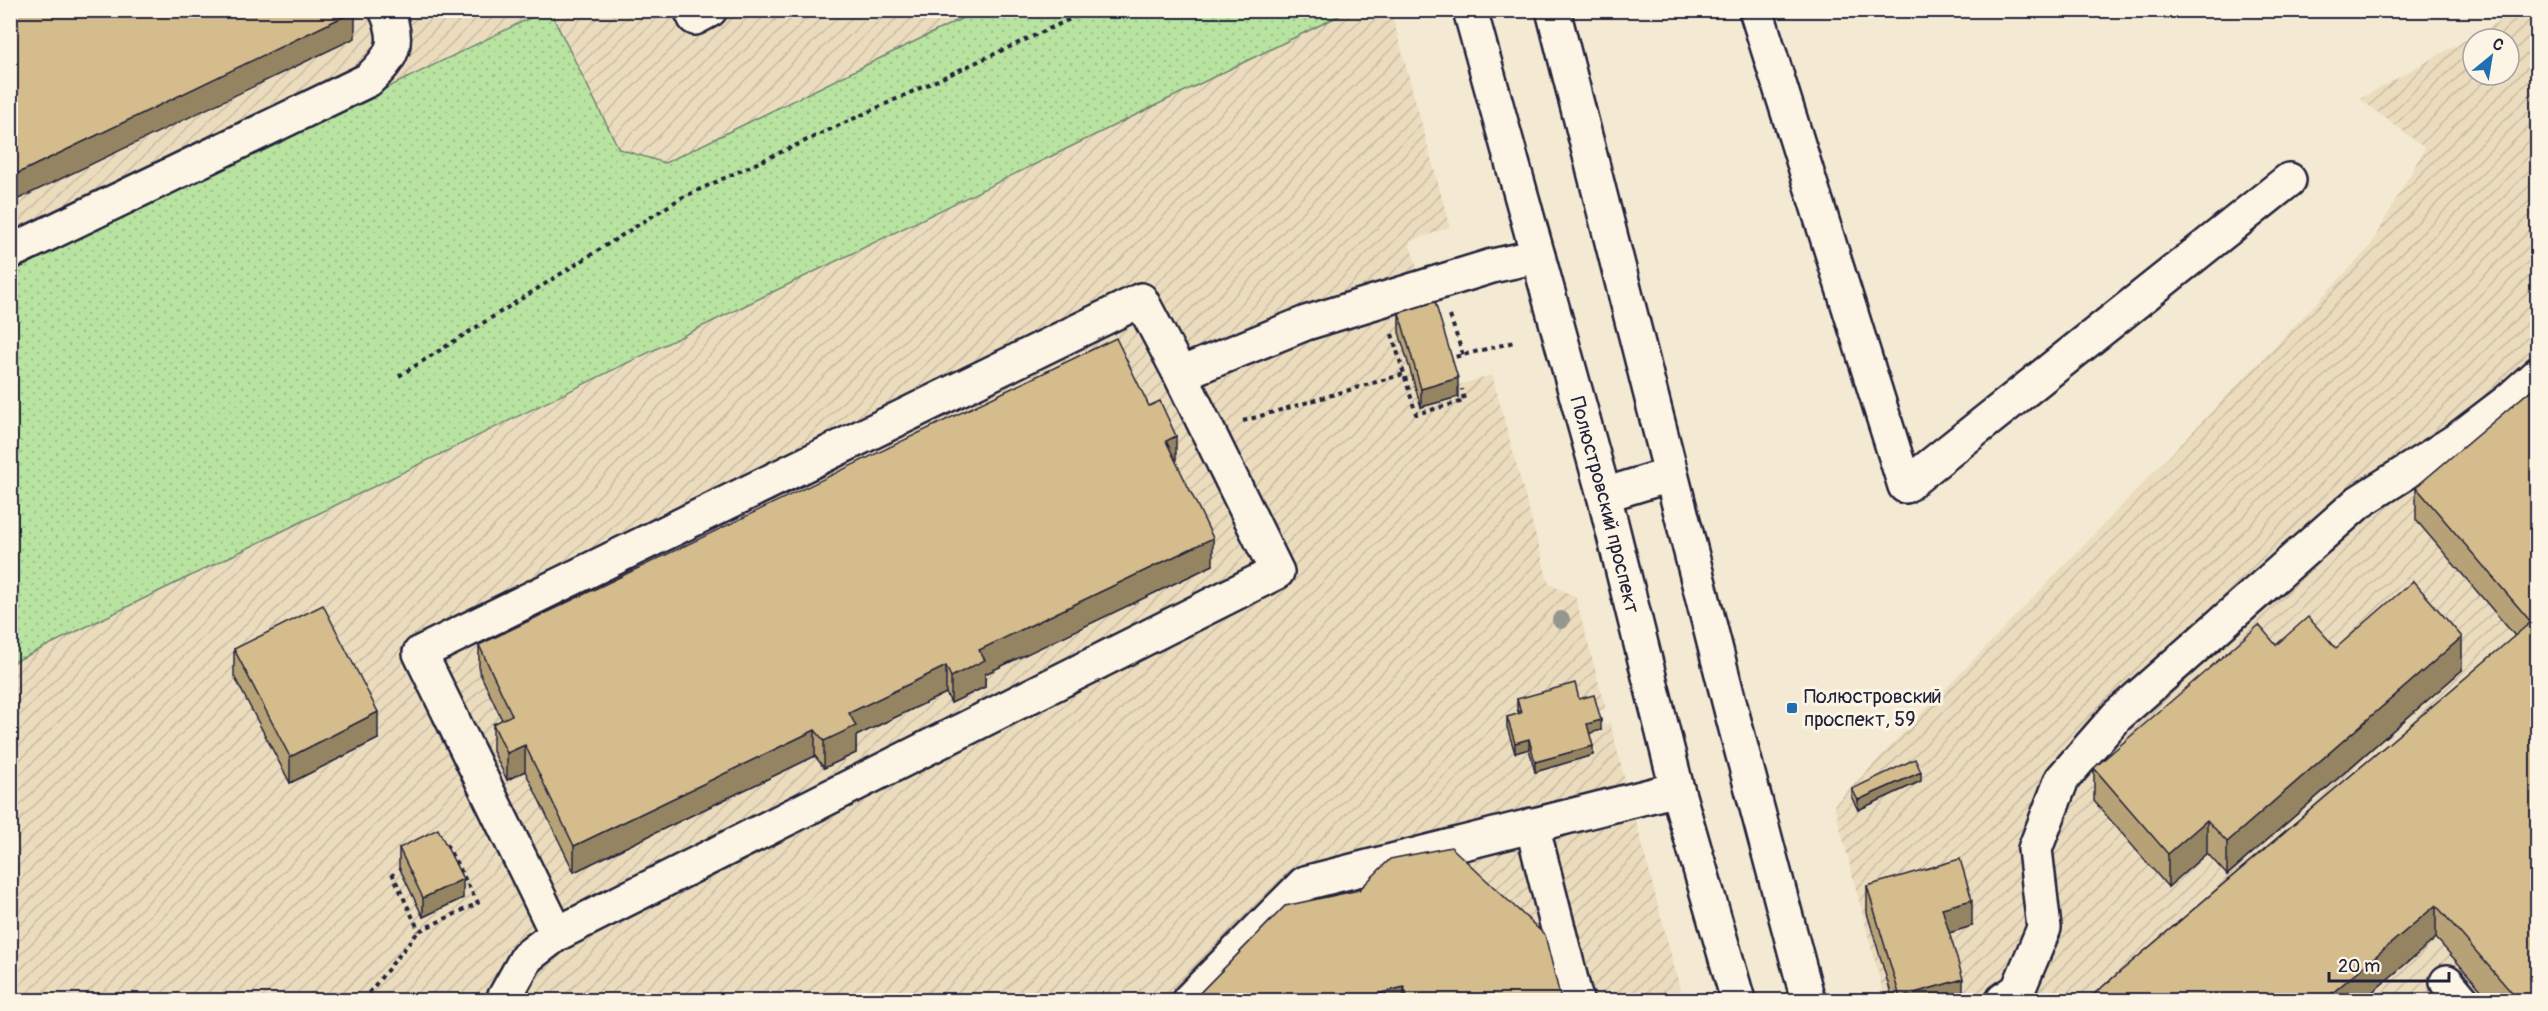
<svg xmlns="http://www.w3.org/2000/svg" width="2548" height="1011" font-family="Pangolin,sans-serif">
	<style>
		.industrial { fill: url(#industrial-furrows); fill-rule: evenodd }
		.grass { fill: url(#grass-dots); stroke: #6d826e; stroke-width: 1.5 }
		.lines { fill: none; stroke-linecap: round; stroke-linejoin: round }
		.minor-casing { stroke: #22223b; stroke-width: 38 }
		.major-casing { stroke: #22223b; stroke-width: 38 }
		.path { stroke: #22223b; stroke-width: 4; stroke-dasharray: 4.5 4.5; stroke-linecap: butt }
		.minor { stroke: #fcf5e5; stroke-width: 33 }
		.major { stroke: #fcf5e5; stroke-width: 33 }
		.tree { fill: #95968d }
		.wall { fill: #b7a278; stroke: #22223b; stroke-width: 1.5 }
		.shaded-wall { fill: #958462; stroke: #22223b; stroke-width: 1.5 }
		.building { fill: #d5bc8c; stroke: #22223b; stroke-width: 1.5 }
		.poi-dot { fill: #1f6fb2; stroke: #fcf5e5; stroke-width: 2 }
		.labels { text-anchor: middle; stroke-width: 6; stroke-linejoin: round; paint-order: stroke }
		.street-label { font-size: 20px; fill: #22223b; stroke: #fcf5e5 }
		.poi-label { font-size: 20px; fill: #22223b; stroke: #fcf5e5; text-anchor: start }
	</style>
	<defs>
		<pattern id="industrial-furrows" width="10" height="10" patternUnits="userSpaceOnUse" patternTransform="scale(1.5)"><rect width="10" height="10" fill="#ebdcbe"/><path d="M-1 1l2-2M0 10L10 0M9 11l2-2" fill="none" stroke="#c9bca4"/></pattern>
		<pattern id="grass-dots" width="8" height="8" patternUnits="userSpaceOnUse" patternTransform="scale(1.5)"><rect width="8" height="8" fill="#b8e3a0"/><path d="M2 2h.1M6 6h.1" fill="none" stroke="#9ec28b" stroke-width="1.8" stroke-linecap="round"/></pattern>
	</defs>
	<rect width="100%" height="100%" fill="#f4ead3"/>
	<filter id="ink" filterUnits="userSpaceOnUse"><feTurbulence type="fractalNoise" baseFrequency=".0167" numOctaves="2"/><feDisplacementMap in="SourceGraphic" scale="12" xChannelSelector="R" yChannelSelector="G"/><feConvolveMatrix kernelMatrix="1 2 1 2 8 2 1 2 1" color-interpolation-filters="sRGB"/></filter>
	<g filter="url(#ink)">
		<g class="industrial">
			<path d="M 11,11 L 544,11 L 11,272 Z"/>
			<path d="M 550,11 L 977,11 L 665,164 L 619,149 Z"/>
			<path d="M 1349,11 L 1391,11 L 1450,227 L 1409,242 L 1455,386 L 1492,375 L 1549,584 L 1575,596 L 1606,709 L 1597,711 L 1600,725 L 1610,723 L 1683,1000 L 11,1000 L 10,655 L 14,662 Z"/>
			<path d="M 2517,11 L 2537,11 L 2537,1000 L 1885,1000 L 1834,805 L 2369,248 L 2425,148 L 2360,99 ZM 2473,39 L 2509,39 L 2509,75 L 2473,75 Z"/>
		</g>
		<path class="grass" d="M 544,11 L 550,11 L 619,149 L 665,163 L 977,11 L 1349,11 L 14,662 L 11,655 L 11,272 Z"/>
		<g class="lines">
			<g class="minor-casing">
				<g id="minor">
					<path d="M 691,10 L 695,18 L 710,10"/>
					<path d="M 1756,10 L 1905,486 L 2289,180"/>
					<path d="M 10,252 L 368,80 C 393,57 401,43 386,10"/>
					<path d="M 1180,374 L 1277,572 L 557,934 L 420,653 L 1141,300 L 1180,374 L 1306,323 L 1492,266 L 1538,256"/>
					<path d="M 1532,825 L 1576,1000"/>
					<path d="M 2447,982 L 2462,1000"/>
					<path d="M 503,1000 L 527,957 L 557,934"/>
					<path d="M 1189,1000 L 1305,883 L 1677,789"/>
					<path d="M 2003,1000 L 2018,990 L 2044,928 L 2035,849 L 2062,779 L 2117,716 L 2359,502 L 2457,440 L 2508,401 L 2538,374"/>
				</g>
			</g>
			<g class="major-casing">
				<g id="major">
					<path id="s1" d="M 1470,10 L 1604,495 L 1677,789 L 1738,1000"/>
					<path d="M 1553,10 L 1735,725 L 1808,1000"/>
					<path d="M 1604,495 L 1670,475"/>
				</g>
			</g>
			<g class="path">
				<path d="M 1450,316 L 1463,355"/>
				<path d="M 1392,334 L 1416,414 L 1464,401 L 1462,389"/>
				<path d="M 1447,359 L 1514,342"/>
				<path d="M 399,376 L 681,198 L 1090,10"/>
				<path d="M 1243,421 L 1404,374"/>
				<path d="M 392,873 L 419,931"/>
				<path d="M 363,1000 L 419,931 L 478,903 L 446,844"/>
			</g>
			<use href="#minor" class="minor"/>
			<use href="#major" class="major"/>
		</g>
		<circle class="tree" cx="1561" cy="620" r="9"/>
		<g class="wall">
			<path d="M 1399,313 L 1458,397 L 1421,407 L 1399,332 Z"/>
			<path d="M 2538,384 L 2538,1000 L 2490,1000 L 2436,938 L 2363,1000 L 2087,1000 L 2515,636 L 2416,520 L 2416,487 Z"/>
			<path d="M 1176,463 L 1213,565 L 985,674 L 985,687 L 951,703 L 946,693 L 856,736 L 856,753 L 824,768 L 815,756 L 574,872 L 525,771 L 507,780 L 493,751 L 493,724 L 502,720 L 479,671 L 479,645 Z"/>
			<path d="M 2276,645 L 2462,670 L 2227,875 L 2207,853 L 2168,887 L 2094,801 L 2094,768 Z"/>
			<path d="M 234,649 L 378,739 L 290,783 L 234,676 Z"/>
			<path d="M 1517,699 L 1579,699 L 1601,730 L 1589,733 L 1593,755 L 1535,772 L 1529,749 L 1515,753 L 1507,727 L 1507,717 L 1519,714 L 1517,709 Z"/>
			<path d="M 1921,781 L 1858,810 L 1852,798 L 1852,789 Z"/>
			<path d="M 399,848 L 463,898 L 423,917 L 399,867 Z"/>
			<path d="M 1867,886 L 1972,926 L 1949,933 L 1963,1000 L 1893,1000 L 1867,913 Z"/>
			<path d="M 1285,906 L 1561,1000 L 1193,1000 Z"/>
		</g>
		<g class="shaded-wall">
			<path d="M 355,11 L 355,38 L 10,203 L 10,177 Z"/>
			<path d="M 1458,378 L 1458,397 L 1421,407 L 1421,389 Z"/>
			<path d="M 1176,436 L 1176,463 L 1166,441 Z"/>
			<path d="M 1213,538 L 1213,565 L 985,674 L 985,687 L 951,703 L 951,677 L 979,650 Z"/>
			<path d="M 2462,637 L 2462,670 L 2227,875 L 2227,842 Z"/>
			<path d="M 946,666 L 946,693 L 856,736 L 856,753 L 824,768 L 824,741 L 849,713 Z"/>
			<path d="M 378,712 L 378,739 L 290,783 L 290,757 Z"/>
			<path d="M 1601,720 L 1601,730 L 1587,734 L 1587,724 Z"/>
			<path d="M 815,730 L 815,756 L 574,872 L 574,846 Z"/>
			<path d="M 1529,739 L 1529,749 L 1515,753 L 1515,743 Z"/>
			<path d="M 525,745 L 525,771 L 507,780 L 507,753 Z"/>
			<path d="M 1593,746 L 1593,755 L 1535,772 L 1535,762 Z"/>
			<path d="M 1921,772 L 1921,781 L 1858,810 L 1858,800 Z"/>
			<path d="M 2207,820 L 2207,853 L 2168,887 L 2168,854 Z"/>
			<path d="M 463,879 L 463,898 L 423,917 L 423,898 Z"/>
			<path d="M 1972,900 L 1972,926 L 1942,935 L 1942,908 Z"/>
			<path d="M 2436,905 L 2436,938 L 2363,1000 L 2324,1000 Z"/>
			<path d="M 1963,979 L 1963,1000 L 1900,1000 L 1900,997 Z"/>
			<path d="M 1404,987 L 1404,1000 L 1365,1000 L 1365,997 Z"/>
		</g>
		<g class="building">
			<path d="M 10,10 L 355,10 L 355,11 L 10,177 Z"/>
			<path d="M 1435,302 L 1458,378 L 1421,389 L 1399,313 Z"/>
			<path d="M 1116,338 L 1149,406 L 1160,401 L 1176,436 L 1166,441 L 1213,538 L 979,650 L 985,660 L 951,677 L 946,666 L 849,713 L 856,726 L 824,741 L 815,730 L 574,846 L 525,745 L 507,753 L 493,724 L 512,715 L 479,645 Z"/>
			<path d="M 2538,384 L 2538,1000 L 2518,1000 L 2436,905 L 2324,1000 L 2087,1000 L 2531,622 L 2416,487 Z"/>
			<path d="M 2413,581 L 2462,637 L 2227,842 L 2207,820 L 2168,854 L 2094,768 L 2259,625 L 2276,645 L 2308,617 L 2336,648 Z"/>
			<path d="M 323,605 L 378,712 L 290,757 L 234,649 Z"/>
			<path d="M 1575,683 L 1579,699 L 1594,695 L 1601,720 L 1587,724 L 1593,746 L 1535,762 L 1529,739 L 1515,743 L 1507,717 L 1521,713 L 1517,699 Z"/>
			<path d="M 1915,759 L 1921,772 L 1858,800 L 1852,789 Z"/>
			<path d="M 438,829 L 463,879 L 423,898 L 399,848 Z"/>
			<path d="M 1451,847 L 1545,935 L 1561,1000 L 1408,1000 L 1404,987 L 1365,997 L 1365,1000 L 1193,1000 L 1285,906 L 1359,890 L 1390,859 Z"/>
			<path d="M 1960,859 L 1972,900 L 1942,908 L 1963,979 L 1900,997 L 1867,886 Z"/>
		</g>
	</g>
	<rect class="poi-dot" x="1786" y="702" width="12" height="12" rx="3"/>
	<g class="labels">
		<g class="street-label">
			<text dy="7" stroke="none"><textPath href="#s1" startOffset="513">Полюстровский проспект</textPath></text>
		</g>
		<g class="poi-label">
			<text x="1804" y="703">Полюстровский<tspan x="1804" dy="23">проспект, 59</tspan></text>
		</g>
	</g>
	<rect width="2548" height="1011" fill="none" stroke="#fcf5e5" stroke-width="36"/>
	<rect x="18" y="18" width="2512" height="975" fill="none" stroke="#22223b" stroke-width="2" filter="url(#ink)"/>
	<g transform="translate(2491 57) rotate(30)"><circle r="28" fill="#fcf5e5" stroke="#a5a1a1" stroke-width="1.5"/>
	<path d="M0-4.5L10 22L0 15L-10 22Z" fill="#1f6fb2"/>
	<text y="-9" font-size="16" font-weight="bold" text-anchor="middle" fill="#22223b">С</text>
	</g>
	<path d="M2329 972v9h120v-9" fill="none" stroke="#22223b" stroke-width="3"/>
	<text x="2338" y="972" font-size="18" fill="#22223b" stroke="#fcf5e5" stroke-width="4.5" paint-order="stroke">20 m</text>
</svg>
